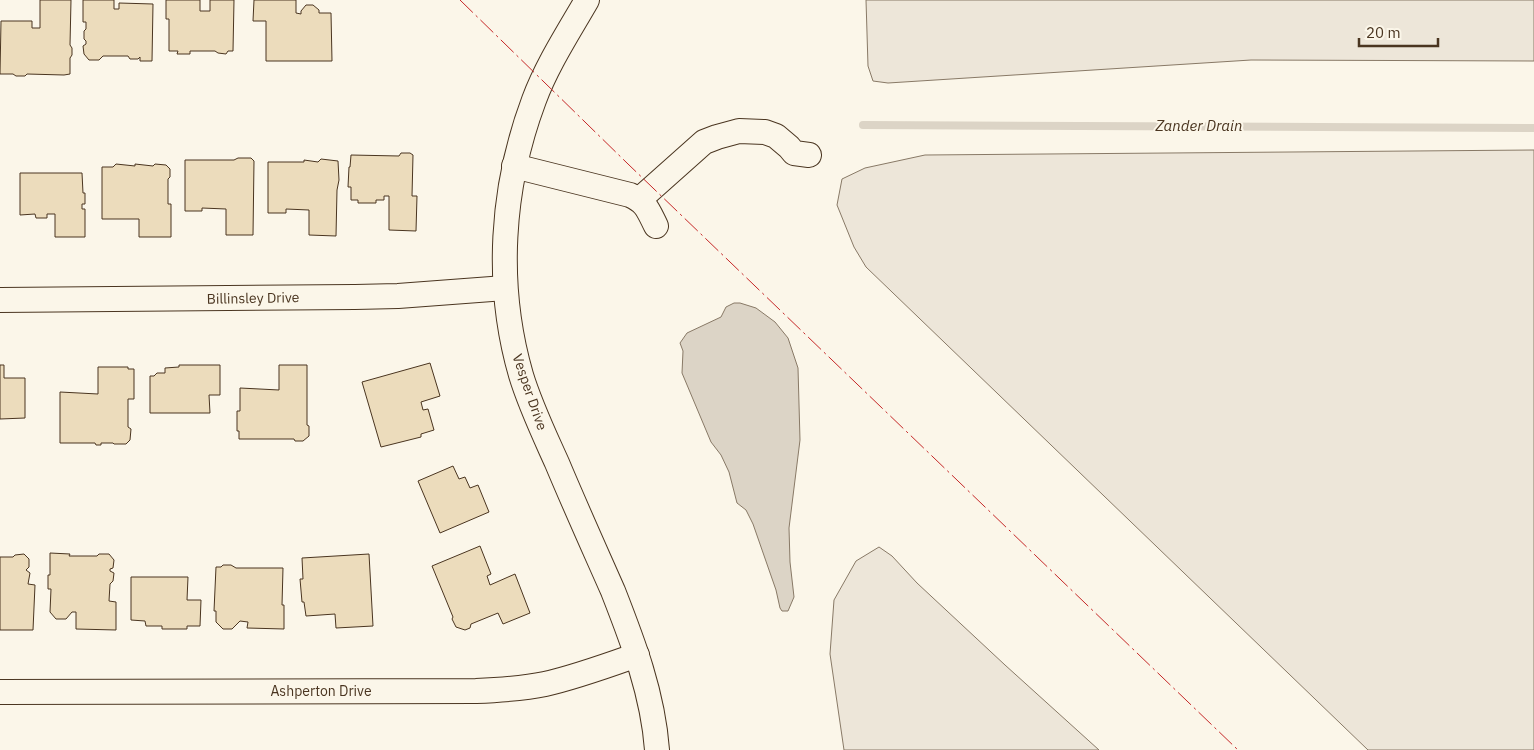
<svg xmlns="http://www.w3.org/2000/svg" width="1534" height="750" font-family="'IBM Plex Sans',sans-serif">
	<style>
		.green { fill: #ede6d9; stroke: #887966 }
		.water { fill: #dcd4c6; stroke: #887966 }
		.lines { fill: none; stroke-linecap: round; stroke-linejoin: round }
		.stream { stroke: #dcd4c6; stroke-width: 8 }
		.building { fill: #ecdcbc; stroke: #4a3520 }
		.minor-casing { stroke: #4a3520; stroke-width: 26 }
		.minor { stroke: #fbf6e9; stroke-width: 24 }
		.power { stroke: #c62828; stroke-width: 1; stroke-dasharray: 18 4 2.5 4; stroke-linecap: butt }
		.labels { text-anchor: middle; stroke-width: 4; stroke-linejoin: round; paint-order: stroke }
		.street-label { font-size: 14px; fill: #4a3520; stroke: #fbf6e9 }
		.water-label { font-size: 15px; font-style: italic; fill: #4a3520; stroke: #fbf6e9 }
	</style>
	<rect width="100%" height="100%" fill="#fbf6e9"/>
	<g class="green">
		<path d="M 866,0 L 1534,0 L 1534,61 L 1251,60 L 888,83 L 873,81 L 868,66 Z"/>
		<path d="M 1534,150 L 1534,750 L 1368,750 L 866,267 L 854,247 L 837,205 L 842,179 L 865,168 L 925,155 Z"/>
		<path d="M 879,547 L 892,556 L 917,583 L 1005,665 L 1099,750 L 844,750 L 830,654 L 834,600 L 856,561 Z"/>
	</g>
	<path class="water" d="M 734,303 L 740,303 L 756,308 L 775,322 L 788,338 L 798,368 L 800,440 L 789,528 L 790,562 L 794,597 L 788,611 L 782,611 L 780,608 L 776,590 L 753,524 L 746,510 L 737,503 L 729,472 L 721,455 L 711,442 L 682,373 L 683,351 L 680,343 L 687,333 L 721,317 L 726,307 Z"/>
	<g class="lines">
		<path class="stream" d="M 863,125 L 1534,128"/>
	</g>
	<g class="building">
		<path d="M 40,0 L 71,0 L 70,45 L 72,48 L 72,55 L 70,58 L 70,74 L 64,75 L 27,74 L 25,76 L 16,76 L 13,74 L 0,74 L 1,21 L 32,21 L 32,28 L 40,28 Z"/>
		<path d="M 83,0 L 114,0 L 114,9 L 119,9 L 119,3 L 153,4 L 152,61 L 140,61 L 140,57 L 138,59 L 130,59 L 128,56 L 103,56 L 99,60 L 89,60 L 84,54 L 83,46 L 86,44 L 86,41 L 84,39 L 84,31 L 86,29 L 86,22 L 83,22 Z"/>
		<path d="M 166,0 L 200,0 L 200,11 L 210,11 L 210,0 L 234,0 L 233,51 L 228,51 L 226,54 L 218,53 L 215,51 L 190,51 L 190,54 L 177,54 L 178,51 L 169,51 L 169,19 L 166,19 Z"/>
		<path d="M 254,0 L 296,0 L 296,13 L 301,14 L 301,11 L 306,5 L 313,5 L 319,10 L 319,13 L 331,13 L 332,61 L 266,61 L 266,21 L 253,21 Z"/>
		<path d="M 401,153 L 410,153 L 413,155 L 412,196 L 417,196 L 416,231 L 389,230 L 389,196 L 384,196 L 384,200 L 376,200 L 376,203 L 358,203 L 358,200 L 351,200 L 351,187 L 348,187 L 349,167 L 350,167 L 351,155 L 399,156 Z"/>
		<path d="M 238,158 L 251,158 L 254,161 L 253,235 L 226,235 L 226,209 L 202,208 L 202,211 L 185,211 L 185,160 L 234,160 Z"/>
		<path d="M 321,159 L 338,161 L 339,180 L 337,190 L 336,236 L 309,235 L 309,210 L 286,209 L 286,213 L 268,213 L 268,162 L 304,162 L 304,160 L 318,162 Z"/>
		<path d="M 116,164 L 135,166 L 135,164 L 153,166 L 155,164 L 166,165 L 170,169 L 170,177 L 168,179 L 168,204 L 171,204 L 171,237 L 139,237 L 139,219 L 102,219 L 102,167 L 113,167 Z"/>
		<path d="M 20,173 L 82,173 L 83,193 L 85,193 L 85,204 L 82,204 L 82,209 L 85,209 L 85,237 L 55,237 L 55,214 L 47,214 L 47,218 L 36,218 L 35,214 L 20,215 Z"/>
		<path d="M 430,363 L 440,396 L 421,402 L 423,410 L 428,409 L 434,430 L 421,434 L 421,437 L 381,447 L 362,382 Z"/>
		<path d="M 0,365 L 4,365 L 4,378 L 25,378 L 25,418 L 0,419 Z"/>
		<path d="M 179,365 L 220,365 L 220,395 L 209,395 L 210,413 L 150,413 L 150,376 L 154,376 L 157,373 L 165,373 L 165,368 L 179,367 Z"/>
		<path d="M 279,365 L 307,365 L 307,425 L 309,426 L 309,436 L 303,441 L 295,441 L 294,439 L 239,439 L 239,431 L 237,431 L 237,411 L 240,411 L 240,388 L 279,390 Z"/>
		<path d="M 98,367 L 128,367 L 128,369 L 134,369 L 134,399 L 128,399 L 128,427 L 131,429 L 130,440 L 126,444 L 114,444 L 113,443 L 101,443 L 101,445 L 96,445 L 95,443 L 60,443 L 60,392 L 98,394 Z"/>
		<path d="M 453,466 L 459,479 L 465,477 L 470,488 L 478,485 L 489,512 L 440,533 L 418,481 Z"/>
		<path d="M 480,546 L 491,574 L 487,576 L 490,585 L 515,574 L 530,613 L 503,624 L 498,613 L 471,624 L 470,628 L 465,630 L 456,627 L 452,619 L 453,617 L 432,566 Z"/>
		<path d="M 50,553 L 70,554 L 69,556 L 97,556 L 99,554 L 109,554 L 114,560 L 113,568 L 110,569 L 110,571 L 114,573 L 113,581 L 110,584 L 109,601 L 116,602 L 116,630 L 76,629 L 76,612 L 72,612 L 66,619 L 56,619 L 50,612 L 51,589 L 48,589 L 48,575 L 50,575 Z"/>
		<path d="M 24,554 L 29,559 L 29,567 L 26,570 L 30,573 L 28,584 L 35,585 L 33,630 L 0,630 L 0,557 L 13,557 L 15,555 Z"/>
		<path d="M 369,554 L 373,626 L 336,628 L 335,614 L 306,616 L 304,602 L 302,602 L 300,579 L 303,579 L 302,558 Z"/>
		<path d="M 223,565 L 231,565 L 236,568 L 283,568 L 282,605 L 284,605 L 284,629 L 247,628 L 248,622 L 240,621 L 232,629 L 223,629 L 216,622 L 216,611 L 214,611 L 216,567 L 221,567 Z"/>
		<path d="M 131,577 L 188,577 L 187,600 L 201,600 L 200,626 L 187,626 L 187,629 L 162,629 L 162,626 L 146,626 L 145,621 L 131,620 Z"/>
	</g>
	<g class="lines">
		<g class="minor-casing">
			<g id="minor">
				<path d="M 587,0 C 568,33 547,65 534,100 C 501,188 495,285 521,375 C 530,405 544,434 557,463 C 575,506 594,548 613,591 C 633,642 653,694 657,750"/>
				<path d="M 514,166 L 630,195 C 646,202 648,210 656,226"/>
				<path d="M 640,199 L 704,142 L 717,137 L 739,131 L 765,132 L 776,136 L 789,147 L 794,153 L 809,155"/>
				<path d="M 0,300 L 355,297 L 398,296 L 505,288"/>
				<path d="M 0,692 L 476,691 C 499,690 522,689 545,684 C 576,677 606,666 637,655"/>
			</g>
		</g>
		<use href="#minor" class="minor"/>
		<path class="power" d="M 460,0 L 628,164 L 1238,750"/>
	</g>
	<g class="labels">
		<g class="street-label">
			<text transform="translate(253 298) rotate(-1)" y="5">Billinsley Drive</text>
			<text transform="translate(530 392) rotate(71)" y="5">Vesper Drive</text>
			<text x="321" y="696">Ashperton Drive</text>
		</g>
		<g class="water-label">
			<text x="1199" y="131">Zander Drain</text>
		</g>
	</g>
	<path d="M1359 38v8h79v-8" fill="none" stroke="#4a3520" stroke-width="2.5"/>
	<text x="1366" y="38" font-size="15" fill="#4a3520" stroke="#fbf6e9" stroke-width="4" paint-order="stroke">20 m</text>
</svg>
